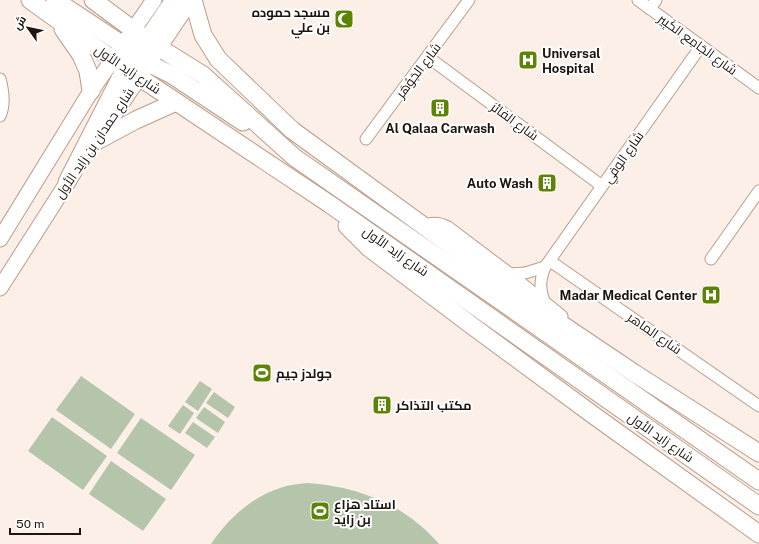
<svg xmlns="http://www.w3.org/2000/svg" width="759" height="544" font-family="'Public Sans',Cairo,sans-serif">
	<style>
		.green { fill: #b4c5ab }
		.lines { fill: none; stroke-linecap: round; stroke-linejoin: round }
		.minor-casing { stroke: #ba9d8b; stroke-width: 13 }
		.secondary-casing { stroke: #ba9d8b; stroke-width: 17 }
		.primary-casing { stroke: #ba9d8b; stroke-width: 19 }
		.minor { stroke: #fff; stroke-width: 11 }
		.secondary { stroke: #fff; stroke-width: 15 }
		.primary { stroke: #fff; stroke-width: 17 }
		.labels { text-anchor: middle; stroke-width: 4; stroke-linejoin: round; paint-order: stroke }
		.poi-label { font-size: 13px; font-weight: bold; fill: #1f140e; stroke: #fff; text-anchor: start }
		.street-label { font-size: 13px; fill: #1f140e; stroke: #fff }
	</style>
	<rect width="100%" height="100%" fill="#fcefe7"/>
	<g class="green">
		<path d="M 81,376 L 135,414 L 111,449 L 56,410 Z"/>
		<path d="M 200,381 L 212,389 L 198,411 L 185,402 Z"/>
		<path d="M 214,392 L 235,407 L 228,418 L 206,403 Z"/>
		<path d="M 183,405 L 194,413 L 180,434 L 168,426 Z"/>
		<path d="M 204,407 L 225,422 L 218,433 L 196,418 Z"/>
		<path d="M 52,417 L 107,456 L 83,490 L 28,451 Z"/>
		<path d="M 141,418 L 195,455 L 171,490 L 117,453 Z"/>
		<path d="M 193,422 L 215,437 L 207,448 L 185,433 Z"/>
		<path d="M 111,461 L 166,499 L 143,531 L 89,494 Z"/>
		<path d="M 307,483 C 357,486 406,505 439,544 L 211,544 C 227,520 251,497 280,488 C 288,485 298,484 307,483 Z"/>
	</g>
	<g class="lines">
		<g class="minor-casing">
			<g id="minor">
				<path d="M 638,0 L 759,88"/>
				<path d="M 650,9 L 656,0"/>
				<path d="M 428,57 L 602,186"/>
				<path d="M 0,79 C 3,90 5,105 0,116"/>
				<path d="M 366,139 L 469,0"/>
				<path d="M 422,226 C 431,222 439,222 448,227 L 509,273 L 562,316"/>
				<path d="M 711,259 L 759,191"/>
				<path d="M 550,261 L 759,406"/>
				<path d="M 510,274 L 525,273 L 545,267"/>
				<path d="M 544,301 C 539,289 540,279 545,267 L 701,46"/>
			</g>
		</g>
		<g class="secondary-casing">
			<g id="secondary">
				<path d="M 95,143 L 191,0"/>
				<path d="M 0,239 L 91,91 L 154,0"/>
				<path d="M 0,288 L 74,172"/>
			</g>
		</g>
		<g class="primary-casing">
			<g id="primary">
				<path d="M 30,0 L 112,59 L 328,203 L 759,506"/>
				<path d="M 55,0 L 123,45 L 135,49 L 145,49"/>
				<path d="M 93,0 L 147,40 L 203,75 L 294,157 L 759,481"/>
				<path d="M 193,0 L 203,35 L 218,59 L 292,130 L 521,297 L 634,373 L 759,453"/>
				<path d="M 63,29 L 81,55 L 88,71 L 91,91"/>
				<path d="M 142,50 L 147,40 L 174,0"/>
				<path d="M 113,59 L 130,60 L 148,63 L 172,75 L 243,122"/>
				<path d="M 95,142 L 136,120 L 176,102"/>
				<path d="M 67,182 L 135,49 L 133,30"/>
				<path d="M 347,226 L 369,248 L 471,325 L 596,417 L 759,534"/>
			</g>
		</g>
		<use href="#minor" class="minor"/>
		<use href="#secondary" class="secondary"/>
		<use href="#primary" class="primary"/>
	</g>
	<defs>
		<g id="mosque-square" transform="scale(1)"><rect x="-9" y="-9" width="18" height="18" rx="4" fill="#5c8304" stroke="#fff"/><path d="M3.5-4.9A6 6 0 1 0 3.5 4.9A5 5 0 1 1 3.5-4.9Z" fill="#fff"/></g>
		<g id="hospital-square" transform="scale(1)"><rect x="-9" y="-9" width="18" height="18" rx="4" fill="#5c8304" stroke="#fff"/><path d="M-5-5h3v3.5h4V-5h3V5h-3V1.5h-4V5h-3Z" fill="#fff"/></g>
		<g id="building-square" transform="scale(1)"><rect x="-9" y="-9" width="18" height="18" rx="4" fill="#5c8304" stroke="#fff"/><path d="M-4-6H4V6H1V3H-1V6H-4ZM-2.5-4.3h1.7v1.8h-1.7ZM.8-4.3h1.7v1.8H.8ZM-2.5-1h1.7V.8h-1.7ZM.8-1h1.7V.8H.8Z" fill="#fff"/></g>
		<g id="stadium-square" transform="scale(1)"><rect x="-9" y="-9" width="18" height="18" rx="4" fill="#5c8304" stroke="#fff"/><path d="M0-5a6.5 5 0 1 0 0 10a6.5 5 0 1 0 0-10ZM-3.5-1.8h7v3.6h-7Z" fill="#fff"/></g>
	</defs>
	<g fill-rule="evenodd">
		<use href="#mosque-square" x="344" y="19"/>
		<use href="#hospital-square" x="528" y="60"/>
		<use href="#building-square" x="440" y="108"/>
		<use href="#building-square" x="547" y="183"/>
		<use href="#hospital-square" x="711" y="295"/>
		<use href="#stadium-square" x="262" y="373"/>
		<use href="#building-square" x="382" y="405"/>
		<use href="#stadium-square" x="320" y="511"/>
	</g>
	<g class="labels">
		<g class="poi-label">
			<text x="330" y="17" text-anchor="end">مسجد حموده<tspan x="330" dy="15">بن علي</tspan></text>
			<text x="542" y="58">Universal<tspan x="542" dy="15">Hospital</tspan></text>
			<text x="440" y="133" text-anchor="middle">Al Qalaa Carwash</text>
			<text x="533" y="188" text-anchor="end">Auto Wash</text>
			<text x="697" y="300" text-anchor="end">Madar Medical Center</text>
			<text x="276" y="378">جولدز جيم</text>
			<text x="396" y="410">مكتب التذاكر</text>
			<text x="334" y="509">استاد هزاع<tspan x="334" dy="15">بن زايد</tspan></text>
		</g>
		<g class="street-label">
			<text transform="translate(698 44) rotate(36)" y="5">شارع الجَامِع الكَبِير</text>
			<text transform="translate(128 69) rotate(34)" y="5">شارع زايد الأول</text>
			<text transform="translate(418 70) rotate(-53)" y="5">شارع الجَوْهَر</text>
			<text transform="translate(515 121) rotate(36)" y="5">شارع الفائز</text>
			<text transform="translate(94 143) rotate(-56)" y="5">شارع حمدان بن زايد الأول</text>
			<text transform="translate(623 157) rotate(-55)" y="5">شارع الوفي</text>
			<text transform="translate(396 251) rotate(35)" y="5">شارع زايد الأول</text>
			<text transform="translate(655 333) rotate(35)" y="5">شارع الماهر</text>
			<text transform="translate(661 437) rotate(35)" y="5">شارع زايد الأول</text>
		</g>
	</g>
	<g transform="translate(28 28) rotate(303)" stroke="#ffffff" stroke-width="3" paint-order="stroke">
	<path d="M0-3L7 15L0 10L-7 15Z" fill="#1f140e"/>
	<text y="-6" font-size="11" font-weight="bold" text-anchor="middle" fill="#1f140e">ش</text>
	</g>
	<path d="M10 528v6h70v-6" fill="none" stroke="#1f140e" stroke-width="2"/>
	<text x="16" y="528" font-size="12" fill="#1f140e" stroke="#ffffff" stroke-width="3" paint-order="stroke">50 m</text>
</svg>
